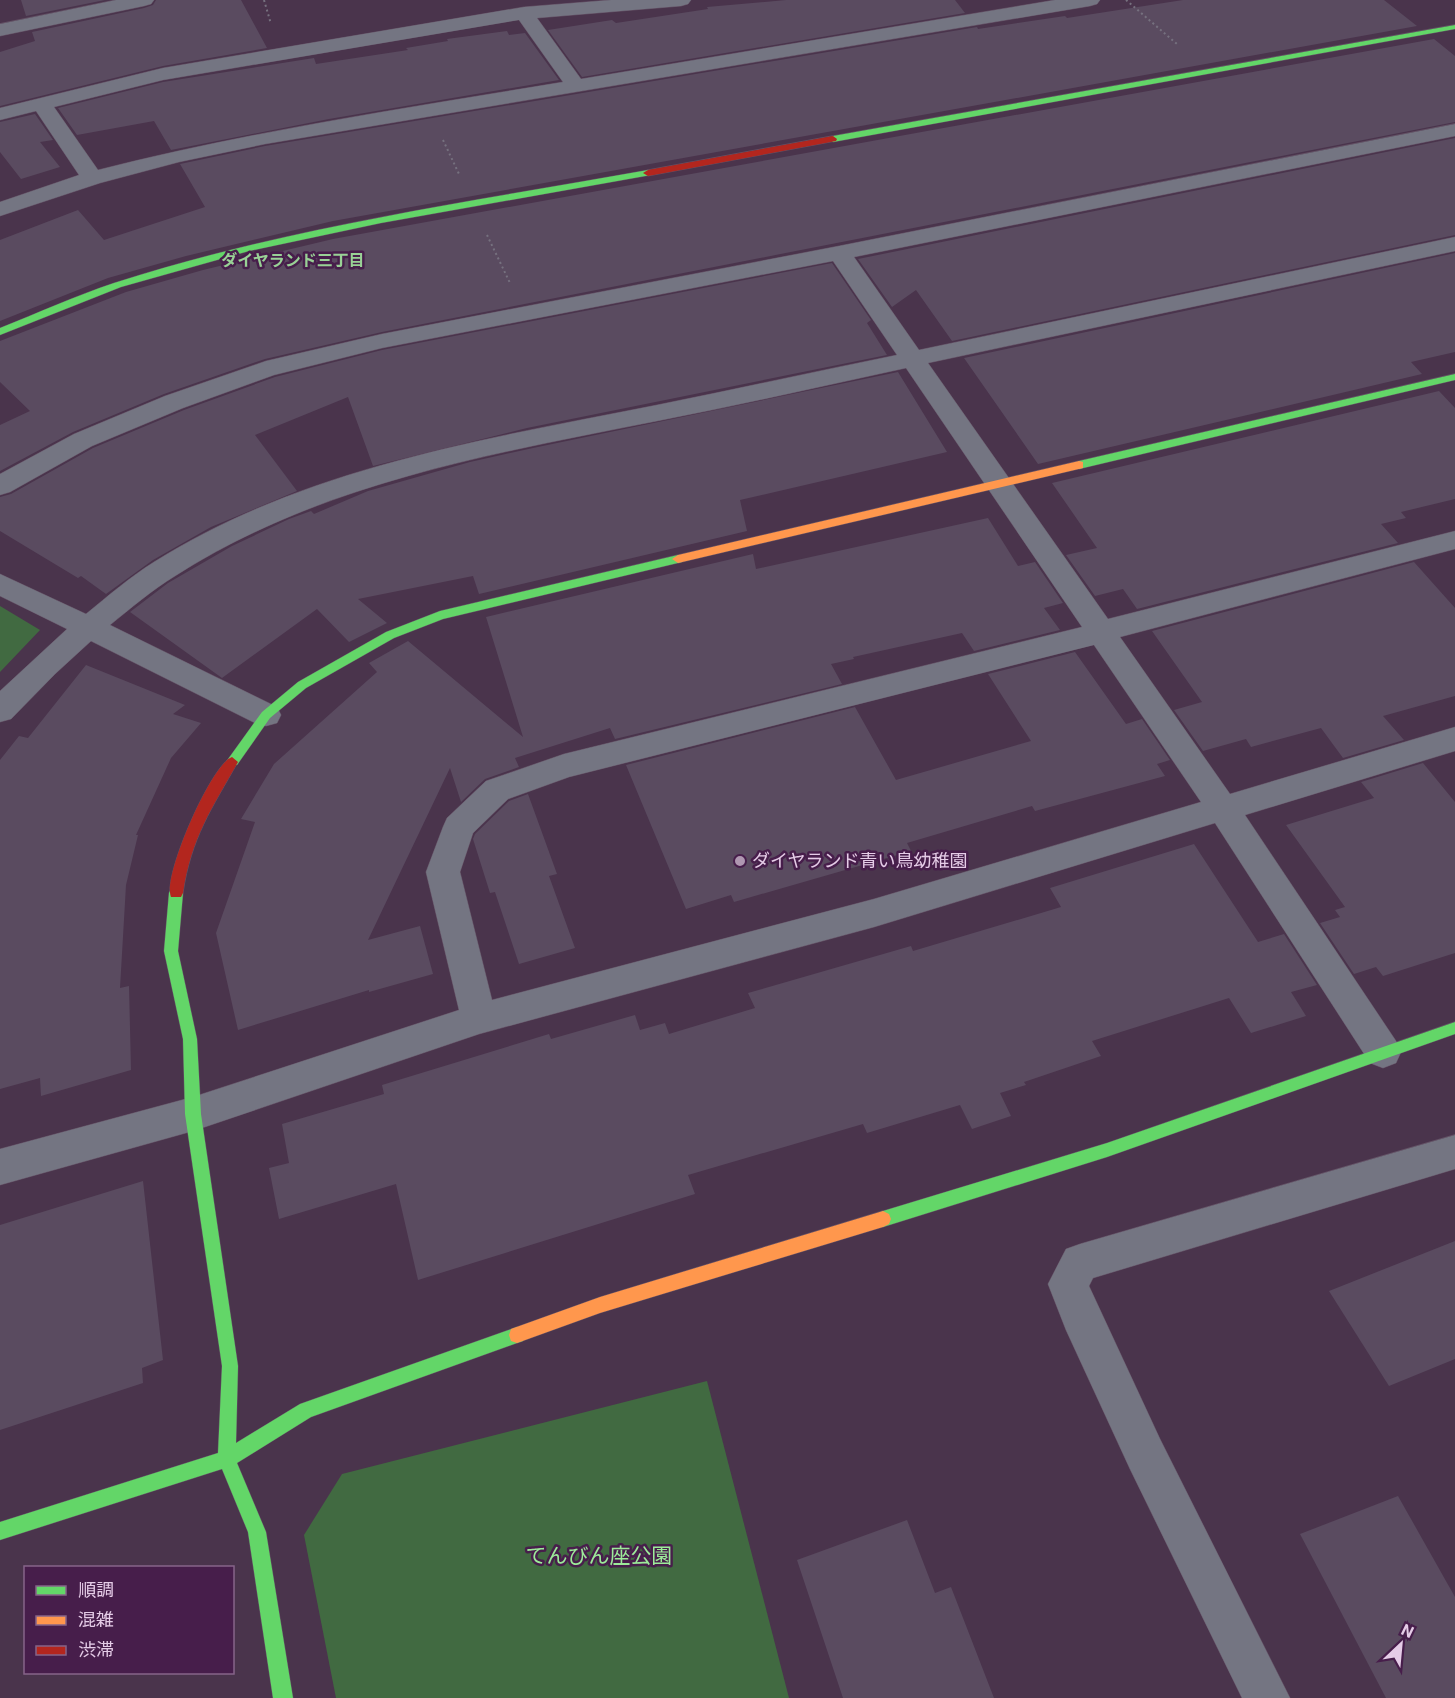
<svg xmlns="http://www.w3.org/2000/svg" width="1455" height="1698" font-family="Roboto,'Noto Sans JP',sans-serif">
	<style>
		.green { fill: #416a41 }
		.building { fill: #5a4b60 }
		.lines { fill: none; stroke-linecap: round; stroke-linejoin: round }
		.street-casing { stroke: #645165; stroke-width: 1 }
		.fast-casing { stroke: #645165; stroke-width: 1 }
		.slow-casing { stroke: #645165; stroke-width: 1 }
		.jam-casing { stroke: #645165; stroke-width: 1 }
		.path { stroke: #76717f; stroke-width: 2; stroke-dasharray: 2 3; stroke-linecap: butt }
		.street { fill: #747582; fill-rule: evenodd }
		.fast { fill: #63d668; fill-rule: evenodd }
		.slow { fill: #ff974d; fill-rule: evenodd }
		.jam { fill: #b3261e; fill-rule: evenodd }
		.poi-dot { fill: #af97b1; stroke: #471e4b; stroke-width: 2 }
		.labels { text-anchor: middle; stroke-width: 5; stroke-linejoin: round; paint-order: stroke }
		.far-neighbourhood-label { font-size: 16px; font-weight: bold; fill: #99d196; stroke: #471e4b }
		.poi-label { font-size: 18px; fill: #e5cce7; stroke: #471e4b; text-anchor: start }
		.near-park-label { font-size: 21px; fill: #9ceb99; stroke: #471e4b }
	</style>
	<rect width="100%" height="100%" fill="#4a344c"/>
	<g class="green">
		<path d="M 0,606 L 40,630 L 0,672 Z"/>
		<path d="M 707,1381 L 789,1698 L 336,1698 L 304,1535 L 342,1474 Z"/>
	</g>
	<g class="building">
		<path d="M 21,0 L 105,0 L 26,16 Z"/>
		<path d="M 156,0 L 241,0 L 267,48 L 163,66 L 0,106 L 0,52 L 35,41 L 32,32 L 144,8 L 153,5 Z"/>
		<path d="M 786,0 L 955,0 L 965,13 L 582,77 L 548,30 L 612,20 L 616,23 L 708,9 L 707,7 Z"/>
		<path d="M 1183,0 L 1384,0 L 1417,26 L 333,221 L 186,256 L 108,278 L 0,321 L 0,240 L 78,210 L 104,240 L 205,207 L 180,164 L 265,146 L 977,27 L 978,29 L 1065,16 L 1067,18 Z"/>
		<path d="M 507,31 L 509,35 L 525,33 L 559,80 L 329,119 L 171,150 L 154,121 L 77,135 L 58,108 L 163,82 L 314,58 L 316,64 L 408,50 L 406,48 L 448,41 L 447,39 Z"/>
		<path d="M 1434,39 L 1455,56 L 1455,122 L 382,332 L 265,359 L 164,394 L 73,432 L 0,471 L 0,425 L 30,411 L 0,382 L 0,341 L 126,292 L 203,270 L 333,239 Z"/>
		<path d="M 35,114 L 53,140 L 40,142 L 60,167 L 21,179 L 0,152 L 0,122 Z"/>
		<path d="M 1455,138 L 1455,235 L 952,341 L 916,290 L 892,307 L 858,259 Z"/>
		<path d="M 1455,253 L 1455,352 L 1411,362 L 1422,374 L 1038,464 L 964,358 Z"/>
		<path d="M 832,263 L 871,320 L 867,323 L 887,355 L 527,428 L 373,466 L 348,397 L 255,435 L 297,491 L 211,527 L 153,560 L 106,594 L 81,576 L 78,578 L 0,531 L 0,497 L 11,494 L 93,448 L 184,410 L 275,377 L 382,350 Z"/>
		<path d="M 898,372 L 947,452 L 740,500 L 747,531 L 479,594 L 473,576 L 358,599 L 387,623 L 349,642 L 317,609 L 222,678 L 130,612 L 168,583 L 232,546 L 289,519 L 311,511 L 314,514 L 368,491 L 470,462 L 533,448 Z"/>
		<path d="M 1439,391 L 1455,408 L 1455,499 L 1401,512 L 1406,518 L 1381,524 L 1398,543 L 1137,609 L 1123,589 L 1095,596 L 1066,555 L 1097,548 L 1052,483 Z"/>
		<path d="M 988,518 L 1018,566 L 1035,562 L 1063,603 L 1044,608 L 1060,630 L 974,651 L 962,633 L 853,657 L 854,659 L 831,664 L 842,684 L 615,739 L 610,728 L 515,758 L 519,767 L 485,779 L 461,802 L 450,768 L 368,940 L 420,926 L 433,974 L 369,992 L 369,990 L 238,1030 L 216,933 L 255,822 L 241,819 L 274,764 L 377,672 L 369,663 L 408,641 L 523,737 L 486,617 L 753,554 L 756,569 Z"/>
		<path d="M 1414,562 L 1455,608 L 1455,696 L 1383,716 L 1404,740 L 1343,758 L 1321,728 L 1251,747 L 1246,739 L 1203,751 L 1174,710 L 1202,702 L 1152,631 Z"/>
		<path d="M 1075,652 L 1126,724 L 1142,719 L 1170,760 L 1157,764 L 1165,776 L 1035,811 L 1032,806 L 907,843 L 911,851 L 734,902 L 731,895 L 686,909 L 626,765 L 855,707 L 896,780 L 1031,741 L 988,674 Z"/>
		<path d="M 86,665 L 185,705 L 173,714 L 201,723 L 171,758 L 136,835 L 138,835 L 126,885 L 120,988 L 129,986 L 131,1070 L 41,1096 L 40,1078 L 0,1089 L 0,760 L 19,736 L 28,738 Z"/>
		<path d="M 1423,763 L 1455,802 L 1455,953 L 1383,976 L 1376,967 L 1354,974 L 1320,923 L 1340,917 L 1335,910 L 1345,907 L 1286,825 L 1374,798 L 1361,782 Z"/>
		<path d="M 528,794 L 557,874 L 549,876 L 575,948 L 519,964 L 495,892 L 490,893 L 473,839 L 475,834 L 509,801 Z"/>
		<path d="M 1194,844 L 1258,942 L 1284,934 L 1317,985 L 1291,992 L 1306,1016 L 1251,1033 L 1229,998 L 1092,1041 L 1101,1056 L 1024,1082 L 1026,1085 L 1000,1093 L 1011,1116 L 972,1129 L 960,1105 L 867,1133 L 863,1124 L 688,1175 L 695,1194 L 418,1280 L 396,1184 L 279,1219 L 269,1168 L 289,1163 L 282,1124 L 384,1094 L 382,1085 L 549,1034 L 551,1039 L 635,1015 L 640,1030 L 665,1023 L 669,1034 L 755,1008 L 748,993 L 911,946 L 913,951 L 1061,907 L 1050,888 Z"/>
		<path d="M 143,1181 L 163,1360 L 142,1368 L 143,1383 L 0,1430 L 0,1225 Z"/>
		<path d="M 1455,1241 L 1455,1359 L 1389,1386 L 1329,1291 Z"/>
		<path d="M 1398,1496 L 1455,1597 L 1455,1698 L 1386,1698 L 1300,1534 Z"/>
		<path d="M 907,1520 L 935,1593 L 951,1587 L 994,1698 L 843,1698 L 797,1560 Z"/>
	</g>
	<g class="lines">
		<g class="street-casing">
			<g id="street">
				<path d="M 116,0 L 154,0 L 151,4 L 144,6 L 0,36 L 0,24 Z"/>
				<path d="M 611,0 L 691,0 L 688,4 L 681,6 L 537,18 L 581,79 L 1055,0 L 1100,0 L 1097,4 L 1090,6 L 265,144 L 179,162 L 100,183 L 0,216 L 0,202 L 79,175 L 36,111 L 0,120 L 0,108 L 163,68 L 524,7 ZM 519,20 L 563,82 C 407,108 251,131 98,170 L 54,107 L 163,80 Z"/>
				<path d="M 1455,124 L 1455,136 L 854,257 L 919,350 L 1455,237 L 1455,251 L 928,363 L 1108,619 L 1455,531 L 1455,549 L 1120,637 L 1230,794 L 1455,727 L 1455,751 L 1245,815 L 1396,1041 L 1401,1052 L 1396,1063 L 1383,1068 L 1370,1063 L 1215,823 L 874,927 L 479,1034 L 193,1131 L 0,1185 L 0,1149 L 193,1097 L 459,1010 L 426,872 L 443,827 L 447,818 L 486,781 L 564,754 L 1082,627 L 906,368 C 823,386 740,405 657,421 C 491,454 320,483 175,576 C 152,590 131,608 110,625 L 277,707 L 281,715 L 277,723 L 266,726 L 255,723 L 91,641 L 55,674 L 11,719 L 0,722 L 0,691 L 67,629 L 0,596 L 0,574 L 86,614 C 108,596 130,577 154,562 C 305,467 486,439 657,405 C 737,389 817,371 897,355 L 833,261 L 382,348 L 274,375 L 183,408 L 92,446 L 10,492 L 0,495 L 0,474 L 74,434 L 165,396 L 266,361 L 382,334 L 839,246 ZM 1094,645 L 1201,802 L 874,899 L 492,1000 L 460,872 L 473,833 L 508,799 L 569,777 Z"/>
				<path d="M 1455,1135 L 1455,1169 L 1093,1278 L 1089,1286 L 1160,1439 L 1290,1698 L 1242,1698 L 1130,1469 L 1066,1330 L 1048,1284 L 1066,1249 L 1080,1244 Z"/>
			</g>
		</g>
		<g class="fast-casing">
			<g id="fast">
				<path d="M 1455,25 L 1455,29 L 833,142 L 829,139 L 833,136 Z"/>
				<path d="M 648,170 L 653,173 L 651,175 L 381,223 L 249,251 L 121,287 L 0,335 L 0,328 C 38,313 75,296 114,283 C 288,227 469,202 648,170 Z"/>
				<path d="M 1455,374 L 1455,380 L 1079,469 L 1074,465 L 1079,461 Z"/>
				<path d="M 678,555 L 682,556 L 684,559 L 682,562 L 443,619 L 394,638 L 306,688 L 270,718 L 237,765 L 227,765 L 226,762 L 262,712 L 298,682 L 386,632 L 440,611 Z"/>
				<path d="M 176,887 L 181,889 L 183,893 L 178,951 L 197,1039 L 201,1114 L 238,1366 L 236,1443 L 300,1404 L 517,1327 L 523,1329 L 525,1335 L 523,1341 L 517,1343 L 311,1417 L 237,1463 L 266,1532 L 293,1698 L 273,1698 L 248,1532 L 222,1469 L 0,1540 L 0,1522 L 218,1453 L 222,1366 L 185,1114 L 183,1039 L 164,951 L 169,893 L 171,889 Z"/>
				<path d="M 1455,1022 L 1455,1034 L 1107,1157 L 883,1227 L 877,1224 L 875,1219 L 877,1214 L 883,1211 L 1107,1143 Z"/>
			</g>
		</g>
		<g class="slow-casing">
			<g id="slow">
				<path d="M 1079,461 L 1083,462 L 1083,468 L 678,563 L 672,559 L 678,555 Z"/>
				<path d="M 883,1211 L 889,1214 L 891,1219 L 889,1224 L 883,1227 L 600,1313 L 517,1343 L 511,1341 L 509,1335 L 511,1329 L 600,1297 Z"/>
			</g>
		</g>
		<g class="jam-casing">
			<g id="jam">
				<path d="M 833,136 L 837,139 L 836,141 L 648,176 L 643,173 L 648,170 Z"/>
				<path d="M 232,757 L 238,762 C 212,808 191,838 183,893 L 181,897 L 171,897 C 162,877 212,763 232,757 Z"/>
			</g>
		</g>
		<g class="path">
			<path d="M 264,0 L 271,24"/>
			<path d="M 1126,0 L 1177,44"/>
			<path d="M 443,140 L 459,174"/>
			<path d="M 487,235 L 510,283"/>
		</g>
		<use href="#street" class="street"/>
		<use href="#fast" class="fast"/>
		<use href="#slow" class="slow"/>
		<use href="#jam" class="jam"/>
	</g>
	<circle class="poi-dot" cx="740" cy="861" r="6"/>
	<g class="labels">
		<g class="far-neighbourhood-label">
			<text x="293" y="266">ダイヤランド三丁目</text>
		</g>
		<g class="poi-label">
			<text x="752" y="867">ダイヤランド青い鳥幼稚園</text>
		</g>
		<g class="near-park-label">
			<text x="599" y="1563">てんびん座公園</text>
		</g>
	</g>
	<rect x="24" y="1566" width="210" height="108" fill="#471e4b" stroke="#866489" stroke-width="1.5"/>
	<rect x="36" y="1586" width="30" height="9" fill="#63d668" stroke="#866489" stroke-width="1.5"/>
	<text x="78" y="1596" font-size="18" fill="#e5cce7">順調</text>
	<rect x="36" y="1616" width="30" height="9" fill="#ff974d" stroke="#866489" stroke-width="1.5"/>
	<text x="78" y="1626" font-size="18" fill="#e5cce7">混雑</text>
	<rect x="36" y="1646" width="30" height="9" fill="#b3261e" stroke="#866489" stroke-width="1.5"/>
	<text x="78" y="1656" font-size="18" fill="#e5cce7">渋滞</text>
	<g transform="translate(1401 1644) rotate(26)" stroke="#471e4b" stroke-width="4.5" paint-order="stroke">
	<path d="M0-4.5L10 22L0 15L-10 22Z" fill="#e5cce7"/>
	<text y="-9" font-size="16" font-weight="bold" text-anchor="middle" fill="#e5cce7">N</text>
	</g>
</svg>
